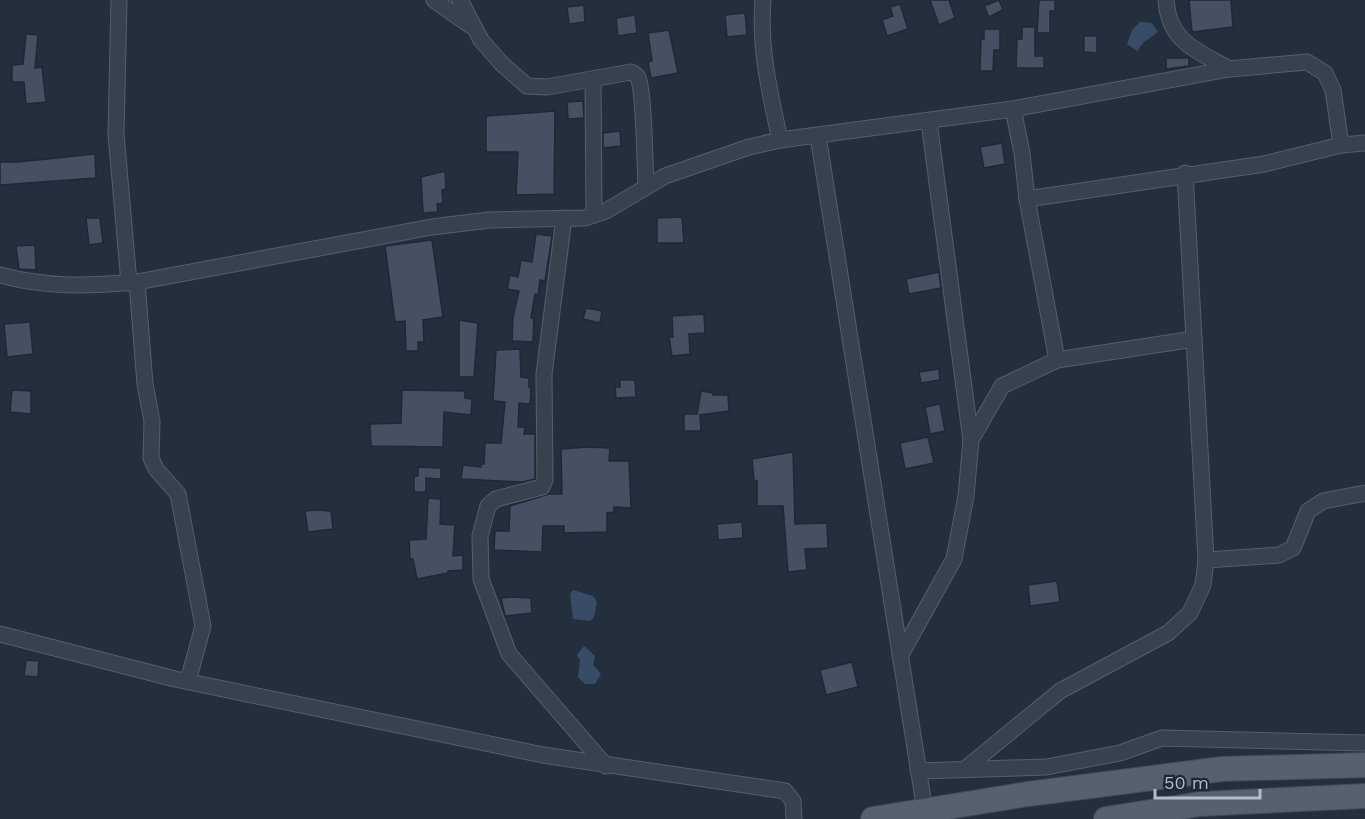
<svg xmlns="http://www.w3.org/2000/svg" width="1365" height="819" font-family="'Work Sans',sans-serif">
	<style>
		.water { fill: #394c67 }
		.building { fill: #455162; stroke: #1f2835; stroke-width: 1.5 }
		.lines { fill: none; stroke-linecap: round; stroke-linejoin: round }
		.minor-casing { stroke: #565f6c; stroke-width: 17 }
		.primary-casing { stroke: #414a57; stroke-width: 26 }
		.minor { stroke: #38414e; stroke-width: 15 }
		.primary { stroke: #56606e; stroke-width: 24 }
	</style>
	<rect width="100%" height="100%" fill="#242f3e"/>
	<g class="water">
		<path d="M 1140,22 L 1152,23 L 1158,32 L 1144,42 L 1137,51 L 1127,44 L 1132,30 Z"/>
		<path d="M 573,590 L 593,596 L 597,602 L 594,617 L 590,621 L 573,619 L 570,594 Z"/>
		<path d="M 584,646 L 595,656 L 593,665 L 601,674 L 595,684 L 585,684 L 578,677 L 580,660 L 577,655 Z"/>
	</g>
	<g class="building">
		<path d="M 930,0 L 949,0 L 955,18 L 939,25 Z"/>
		<path d="M 999,0 L 1003,10 L 989,17 L 984,6 Z"/>
		<path d="M 1039,0 L 1055,0 L 1055,11 L 1050,11 L 1050,33 L 1037,33 Z"/>
		<path d="M 1189,0 L 1231,0 L 1233,27 L 1192,32 Z"/>
		<path d="M 900,4 L 908,29 L 887,36 L 882,20 L 893,16 L 890,7 Z"/>
		<path d="M 584,5 L 585,22 L 569,24 L 567,7 Z"/>
		<path d="M 745,13 L 747,35 L 727,37 L 725,15 Z"/>
		<path d="M 635,15 L 637,33 L 618,36 L 616,18 Z"/>
		<path d="M 1022,27 L 1035,27 L 1035,56 L 1044,56 L 1044,68 L 1016,68 L 1017,39 L 1022,39 Z"/>
		<path d="M 984,29 L 1000,29 L 1000,50 L 994,50 L 993,71 L 980,71 L 981,39 L 984,39 Z"/>
		<path d="M 669,30 L 678,73 L 651,78 L 648,62 L 652,61 L 648,33 Z"/>
		<path d="M 26,34 L 38,35 L 35,68 L 42,67 L 46,102 L 26,104 L 24,82 L 12,82 L 12,65 L 23,64 Z"/>
		<path d="M 1084,36 L 1097,36 L 1097,53 L 1084,52 Z"/>
		<path d="M 1166,58 L 1189,58 L 1189,66 L 1166,69 Z"/>
		<path d="M 583,101 L 584,118 L 568,119 L 567,102 Z"/>
		<path d="M 555,111 L 554,194 L 516,195 L 518,152 L 486,152 L 486,116 Z"/>
		<path d="M 620,131 L 621,146 L 603,148 L 603,133 Z"/>
		<path d="M 1002,143 L 1005,164 L 984,168 L 980,147 Z"/>
		<path d="M 95,154 L 96,178 L 0,185 L 0,162 L 18,162 Z"/>
		<path d="M 445,171 L 446,189 L 442,190 L 443,203 L 437,204 L 438,212 L 423,213 L 421,177 Z"/>
		<path d="M 682,217 L 684,243 L 657,243 L 657,218 Z"/>
		<path d="M 86,218 L 100,218 L 103,243 L 89,245 Z"/>
		<path d="M 536,234 L 552,236 L 545,281 L 540,280 L 538,295 L 535,294 L 531,318 L 534,318 L 533,342 L 512,341 L 513,317 L 519,291 L 507,289 L 510,275 L 518,277 L 521,260 L 532,262 Z"/>
		<path d="M 432,240 L 443,317 L 423,320 L 424,342 L 418,342 L 418,351 L 406,351 L 405,321 L 395,322 L 385,246 Z"/>
		<path d="M 35,245 L 36,270 L 19,269 L 16,246 Z"/>
		<path d="M 939,272 L 941,288 L 909,294 L 906,279 Z"/>
		<path d="M 586,308 L 602,311 L 600,323 L 583,319 Z"/>
		<path d="M 704,314 L 705,333 L 689,334 L 690,354 L 672,356 L 669,337 L 673,337 L 672,316 Z"/>
		<path d="M 459,320 L 478,323 L 474,377 L 459,377 Z"/>
		<path d="M 30,322 L 33,354 L 7,357 L 4,324 Z"/>
		<path d="M 520,349 L 521,377 L 529,378 L 529,387 L 531,388 L 530,404 L 519,403 L 518,427 L 525,427 L 524,434 L 535,434 L 535,479 L 522,482 L 461,479 L 463,465 L 481,467 L 481,464 L 484,464 L 485,443 L 501,443 L 505,402 L 493,401 L 496,350 Z"/>
		<path d="M 939,369 L 940,380 L 921,383 L 919,372 Z"/>
		<path d="M 620,380 L 635,380 L 636,397 L 616,398 L 615,387 L 620,387 Z"/>
		<path d="M 12,390 L 31,391 L 31,414 L 10,412 Z"/>
		<path d="M 402,390 L 465,391 L 465,398 L 472,399 L 471,415 L 444,412 L 443,447 L 371,446 L 370,424 L 401,423 Z"/>
		<path d="M 701,391 L 713,393 L 713,395 L 728,395 L 729,411 L 700,415 L 701,431 L 684,431 L 684,414 L 697,414 Z"/>
		<path d="M 940,404 L 945,431 L 930,434 L 925,407 Z"/>
		<path d="M 928,437 L 934,463 L 905,469 L 900,443 Z"/>
		<path d="M 588,447 L 610,448 L 609,461 L 629,461 L 631,508 L 614,507 L 614,512 L 607,513 L 607,532 L 564,533 L 564,526 L 543,526 L 542,552 L 494,550 L 495,531 L 509,531 L 510,506 L 549,494 L 562,494 L 561,449 Z"/>
		<path d="M 793,452 L 795,524 L 827,523 L 828,548 L 805,549 L 807,570 L 788,572 L 783,506 L 757,506 L 757,481 L 754,481 L 752,459 Z"/>
		<path d="M 418,467 L 441,468 L 441,479 L 426,478 L 426,492 L 414,492 L 414,476 L 418,476 Z"/>
		<path d="M 428,498 L 441,499 L 440,524 L 455,525 L 453,556 L 463,555 L 463,570 L 448,571 L 448,573 L 417,579 L 413,559 L 410,559 L 409,540 L 426,539 Z"/>
		<path d="M 318,510 L 331,511 L 333,529 L 308,532 L 305,511 Z"/>
		<path d="M 742,522 L 743,538 L 718,540 L 717,524 Z"/>
		<path d="M 1057,581 L 1060,602 L 1030,606 L 1028,585 Z"/>
		<path d="M 512,597 L 531,598 L 532,613 L 505,616 L 501,598 Z"/>
		<path d="M 26,660 L 39,661 L 38,677 L 24,676 Z"/>
		<path d="M 852,662 L 858,687 L 826,695 L 820,670 Z"/>
	</g>
	<g class="lines">
		<g class="minor-casing">
			<g id="minor">
				<path d="M 119,0 L 116,134 L 129,283"/>
				<path d="M 434,0 L 471,26"/>
				<path d="M 460,0 L 481,40 L 502,64 L 527,86 L 547,87 L 631,72 C 635,74 636,74 638,78 C 644,89 645,168 646,187"/>
				<path d="M 763,0 C 759,49 770,93 780,140"/>
				<path d="M 1166,0 C 1169,43 1197,50 1229,69"/>
				<path d="M 593,79 L 594,215"/>
				<path d="M 1013,109 L 1229,69 L 1307,62 L 1325,73 L 1333,90 L 1341,145"/>
				<path d="M 929,122 L 971,440"/>
				<path d="M 818,136 L 925,811"/>
				<path d="M 1027,199 L 1057,360"/>
				<path d="M 564,218 L 544,374 L 545,480 L 542,487 L 496,499 L 488,506 L 480,536 L 481,579 L 509,654 L 606,766"/>
				<path d="M 0,275 C 48,288 88,286 137,282 L 432,227 L 489,220 L 585,218 L 606,211 L 665,176 L 749,147 L 780,140 L 1013,109 L 1022,153 L 1027,199 L 1264,164 L 1341,145 L 1365,143"/>
				<path d="M 137,282 L 145,384 L 152,421 L 151,458 L 156,469 L 178,494 L 203,626 L 188,681"/>
				<path d="M 1206,560 L 1279,555 L 1293,548 L 1308,511 L 1323,501 L 1365,493"/>
				<path d="M 0,634 L 175,679 L 543,755 L 785,791 L 793,801 L 794,819"/>
				<path d="M 900,656 L 954,559 L 966,496 L 971,440 L 1002,386 L 1057,360 L 1194,339"/>
				<path d="M 965,769 L 1060,691 L 1168,633 L 1190,613 L 1203,585 L 1206,560 L 1185,173"/>
				<path d="M 918,771 L 1046,767 L 1120,753 L 1162,738 L 1365,743"/>
			</g>
		</g>
		<g class="primary-casing">
			<g id="primary">
				<path d="M 873,819 L 1028,794 L 1222,769 L 1365,765"/>
				<path d="M 1106,819 L 1200,804 L 1365,796"/>
			</g>
		</g>
		<use href="#minor" class="minor"/>
		<use href="#primary" class="primary"/>
	</g>
	<path d="M1155 789v9h105v-9" fill="none" stroke="#b4bcc9" stroke-width="3"/>
	<text x="1164" y="789" font-size="18" fill="#b4bcc9" stroke="#1d2633" stroke-width="4.5" paint-order="stroke">50 m</text>
</svg>
